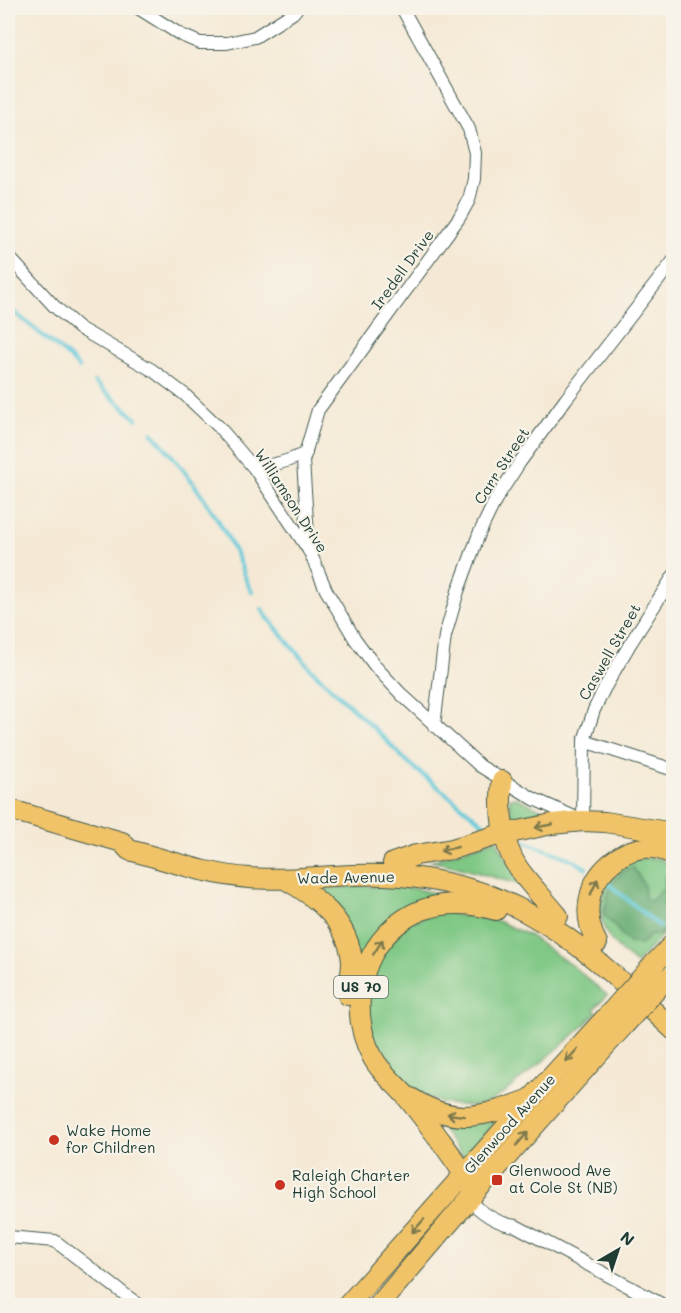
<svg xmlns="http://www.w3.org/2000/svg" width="681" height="1313" font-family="Mali,sans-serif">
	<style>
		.green { fill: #7ec784; stroke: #4e825c; stroke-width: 1.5 }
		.forest { fill: #66ac72; stroke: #427453; stroke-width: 1.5 }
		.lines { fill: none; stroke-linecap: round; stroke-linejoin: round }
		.stream { stroke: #5fc9da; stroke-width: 4 }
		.street-casing { stroke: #3f574c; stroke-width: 14 }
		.primary-casing { stroke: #3f574c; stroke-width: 22 }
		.street { stroke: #fff; stroke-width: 12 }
		.primary { stroke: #f0c369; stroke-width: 20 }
		.primary-bridge-casing { stroke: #3f574c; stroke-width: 22; stroke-linecap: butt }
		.primary-bridge { stroke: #f0c369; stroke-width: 20 }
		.oneway { stroke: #7d794c }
		.poi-dot { fill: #c8321e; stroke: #f7f3e8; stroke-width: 2 }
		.labels { text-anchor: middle; stroke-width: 4.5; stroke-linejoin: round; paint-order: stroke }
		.shield { fill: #f7f3e8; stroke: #60746a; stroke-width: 1.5 }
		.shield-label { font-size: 14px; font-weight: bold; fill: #1f3d34 }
		.street-label { font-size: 15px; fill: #1f3d34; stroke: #f7f3e8 }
		.poi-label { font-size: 15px; fill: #1f3d34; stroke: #f7f3e8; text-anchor: start }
	</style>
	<rect width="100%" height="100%" fill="#f7f3e8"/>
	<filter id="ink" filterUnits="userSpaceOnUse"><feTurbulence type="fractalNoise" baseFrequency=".0167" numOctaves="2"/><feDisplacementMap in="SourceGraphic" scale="12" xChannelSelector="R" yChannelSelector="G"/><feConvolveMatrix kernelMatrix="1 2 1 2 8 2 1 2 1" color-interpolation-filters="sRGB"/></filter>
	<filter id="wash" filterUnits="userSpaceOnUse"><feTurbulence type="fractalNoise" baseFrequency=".008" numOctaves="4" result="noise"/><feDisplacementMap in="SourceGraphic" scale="24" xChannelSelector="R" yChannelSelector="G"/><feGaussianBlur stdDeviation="1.35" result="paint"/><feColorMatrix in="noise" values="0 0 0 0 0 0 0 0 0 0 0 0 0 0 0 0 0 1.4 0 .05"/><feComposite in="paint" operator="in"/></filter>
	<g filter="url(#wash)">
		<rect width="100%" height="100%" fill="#f5e9d5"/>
		<g class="green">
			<path d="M 511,798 L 517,798 L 547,812 L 550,816 L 513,826 L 509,800 Z"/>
			<path d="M 496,839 L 521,885 L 454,866 L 431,861 Z"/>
			<path d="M 652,858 L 660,859 L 673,868 L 673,923 L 636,964 C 626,955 613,946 607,934 C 593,908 605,870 633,860 C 639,858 646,858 652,858 Z"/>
			<path d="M 359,886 L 412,888 L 448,896 L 438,898 L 358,974 L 314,890 Z"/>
			<path d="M 449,909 L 456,915 L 476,917 L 500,922 L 530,936 L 575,968 L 607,995 L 594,1009 L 597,1012 L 577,1032 L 542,1062 L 505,1092 L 488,1103 L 473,1106 L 456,1105 L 442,1103 L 414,1092 L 375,1049 L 365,1002 L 376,958 L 410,922 Z"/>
			<path d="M 435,1121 L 492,1122 L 494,1125 L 464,1158 Z"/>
		</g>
		<path class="forest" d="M 633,867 L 644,885 L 645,899 L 651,901 L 664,888 L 665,877 L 672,879 L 673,884 L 673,918 L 660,935 L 651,934 L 641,945 L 629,943 L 604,914 C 607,896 612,872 633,867 Z"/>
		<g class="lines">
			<g class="stream">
				<path d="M 8,307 L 70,358 L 79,368"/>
				<path d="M 94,382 L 137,419"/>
				<path d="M 152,433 C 163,444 172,456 182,468 C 202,494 220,520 234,550 C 241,563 244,579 252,592"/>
				<path d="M 262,609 L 267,617 L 309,667 L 384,738 L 408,763 L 484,824"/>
				<path d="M 523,841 L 571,859 L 586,868"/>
				<path d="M 609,884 L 660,927"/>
			</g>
		</g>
	</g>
	<g filter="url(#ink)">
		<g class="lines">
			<g class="street-casing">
				<g id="street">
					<path d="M 138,8 L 181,35 L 200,43 L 227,43 L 255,37 L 293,13 L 297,8"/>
					<path d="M 8,256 L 54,306 L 79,328 L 152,370 L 184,394 L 219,427 L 254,468 L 310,552 L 326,590 L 355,639 L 375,666 L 401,694 L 480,766 L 534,799 L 583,821 L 584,741 L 594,710 L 604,689 L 630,644 L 674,575"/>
					<path d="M 252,465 C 270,468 289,461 306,453"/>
					<path d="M 309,551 L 303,461 L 318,410 L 459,218 L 469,200 L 474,179 L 475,153 L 469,129 L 402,8"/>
					<path d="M 434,726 L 445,636 L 458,591 L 479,534 L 496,499 L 520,462 L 566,399 L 674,260"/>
					<path d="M 584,741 L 674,770"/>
					<path d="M 469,1199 C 481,1213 498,1224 516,1226 L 665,1306"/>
					<path d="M 8,1237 L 55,1241 L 140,1306"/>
				</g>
			</g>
			<g class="primary-casing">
				<g id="primary">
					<path d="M 502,781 C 499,810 502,844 518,868 C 530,885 545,900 558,916"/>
					<path d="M 8,809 L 122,842 L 129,850 C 168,860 208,875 249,878 C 284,881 318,876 353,875 C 400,873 448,880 491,896 C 564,924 618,979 674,1030"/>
					<path d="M 393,863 L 416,855 L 452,849 L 495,836 L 552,824 L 583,821 L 605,822 L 674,833"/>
					<path d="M 285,879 C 317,897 349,922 352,962 C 352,973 349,984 348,995"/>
					<path d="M 597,943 C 589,928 586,910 591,893 C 598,869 625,846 651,848 C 659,848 666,851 674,855"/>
					<path d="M 653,965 L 674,943"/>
					<path d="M 411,1098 C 455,1127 485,1116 531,1099"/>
					<path d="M 475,1192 C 456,1159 430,1126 406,1096 C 395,1083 381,1073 373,1058 C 350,1016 357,961 393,928 C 421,902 460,899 496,910"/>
					<path d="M 347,1306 L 532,1098 L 611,1012"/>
					<path d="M 378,1306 L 478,1189 L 625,1024"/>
				</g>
			</g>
			<use href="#street" class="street"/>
			<use href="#primary" class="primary"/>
			<g class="primary-bridge-casing">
				<g id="primary-bridge">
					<path d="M 611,1012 L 653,965"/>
					<path d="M 625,1024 L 667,978"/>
				</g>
			</g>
			<use href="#primary-bridge" class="primary-bridge"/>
		</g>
		<defs><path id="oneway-shaft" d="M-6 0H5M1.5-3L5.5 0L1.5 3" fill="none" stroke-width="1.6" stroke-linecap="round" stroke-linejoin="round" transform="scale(1.5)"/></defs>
		<g class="oneway">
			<use href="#oneway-shaft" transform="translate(544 826) rotate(169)"/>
			<use href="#oneway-shaft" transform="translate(449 849) rotate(167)"/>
			<use href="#oneway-shaft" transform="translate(594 887) rotate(-66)"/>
			<use href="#oneway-shaft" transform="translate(378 947) rotate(-57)"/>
			<use href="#oneway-shaft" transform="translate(572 1055) rotate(133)"/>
			<use href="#oneway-shaft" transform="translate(456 1115) rotate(-173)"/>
			<use href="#oneway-shaft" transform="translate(522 1139) rotate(-48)"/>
			<use href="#oneway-shaft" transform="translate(418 1226) rotate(132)"/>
		</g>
	</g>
	<g class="poi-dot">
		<circle cx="54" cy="1140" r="6"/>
		<rect x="491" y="1174" width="12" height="12" rx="3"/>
		<circle cx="280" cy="1185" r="6"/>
	</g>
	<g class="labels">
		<rect class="shield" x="334" y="976" width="54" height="22" rx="4.5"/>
		<g class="shield-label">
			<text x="361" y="992">US 70</text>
		</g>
		<g class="street-label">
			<text transform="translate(403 270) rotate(-54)" y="5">Iredell Drive</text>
			<text transform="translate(502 466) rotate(-57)" y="5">Carr Street</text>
			<text transform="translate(291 501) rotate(57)" y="5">Williamson Drive</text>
			<text transform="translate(610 652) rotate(-60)" y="5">Caswell Street</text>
			<text transform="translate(346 878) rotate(-1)" y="5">Wade Avenue</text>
			<text transform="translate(510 1124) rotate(-48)" y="5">Glenwood Avenue</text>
		</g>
		<g class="poi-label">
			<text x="66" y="1136">Wake Home<tspan x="66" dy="17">for Children</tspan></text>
			<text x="509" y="1176">Glenwood Ave<tspan x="509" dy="17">at Cole St (NB)</tspan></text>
			<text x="292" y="1181">Raleigh Charter<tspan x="292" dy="17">High School</tspan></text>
		</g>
	</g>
	<rect width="681" height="1313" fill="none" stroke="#f7f3e8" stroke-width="30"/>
	<g transform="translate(618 1250) rotate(39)" stroke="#f7f3e8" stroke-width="4.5" paint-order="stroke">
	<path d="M0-4.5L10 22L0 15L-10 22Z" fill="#1f3d34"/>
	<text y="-9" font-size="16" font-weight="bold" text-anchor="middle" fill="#1f3d34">N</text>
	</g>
</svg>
